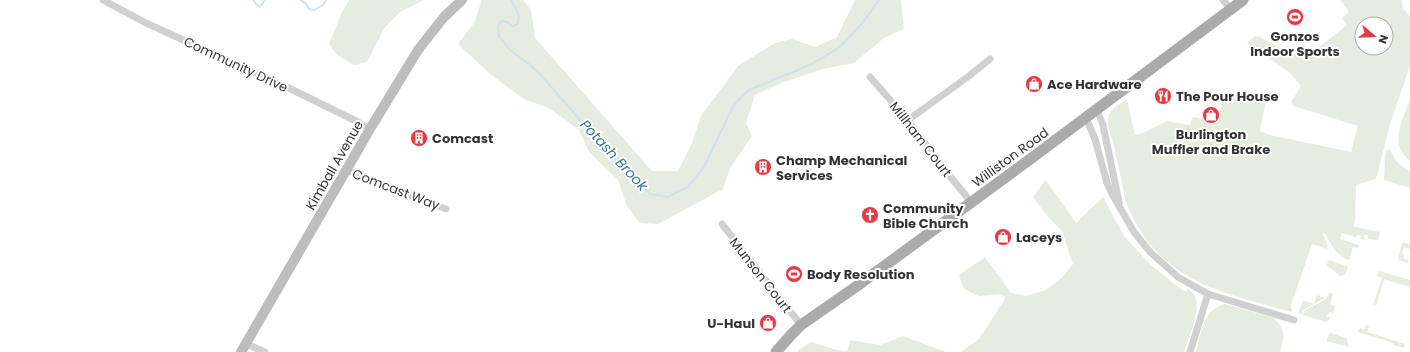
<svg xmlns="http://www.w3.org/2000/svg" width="1410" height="352" font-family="Poppins,sans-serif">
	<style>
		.green { fill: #e6ecdf; fill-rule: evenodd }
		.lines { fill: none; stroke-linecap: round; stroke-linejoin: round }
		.stream { stroke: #cfe2ee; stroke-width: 2 }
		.minor { stroke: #d0d0d0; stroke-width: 7 }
		.secondary { stroke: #bdbdbd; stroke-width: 10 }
		.primary { stroke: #ababab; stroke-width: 11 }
		.labels { text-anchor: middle; stroke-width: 4; stroke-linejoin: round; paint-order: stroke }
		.poi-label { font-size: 13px; font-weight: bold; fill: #333; stroke: #fff; text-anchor: start }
		.street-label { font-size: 13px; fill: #333; stroke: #fff }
		.water-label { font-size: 14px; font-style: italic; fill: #3f7597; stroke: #fff }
	</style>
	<rect width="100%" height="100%" fill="#fff"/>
	<g class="green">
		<path d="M 349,0 L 424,0 L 400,12 L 385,27 L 367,62 L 354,65 L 337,55 L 329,44 L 342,12 Z"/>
		<path d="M 482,0 L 523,0 L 531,10 L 535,38 L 652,171 L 678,171 L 692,143 L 701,116 L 738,66 L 775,43 L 792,39 L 815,47 L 837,37 L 855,0 L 901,0 L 904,29 L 884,38 L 854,63 L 823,69 L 784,82 L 755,95 L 746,123 L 752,136 L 730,168 L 723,189 L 658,224 L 640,223 L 627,206 L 618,180 L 589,152 L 579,130 L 549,108 L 524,99 L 490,74 L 458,44 L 474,23 Z"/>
		<path d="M 1340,0 L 1402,0 L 1403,9 L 1410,16 L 1410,66 L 1391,121 L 1376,179 L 1356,185 L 1355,221 L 1353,226 L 1364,229 L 1380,232 L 1378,240 L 1368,239 L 1368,235 L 1364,235 L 1364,240 L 1360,239 L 1361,236 L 1357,235 L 1356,237 L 1342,233 L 1340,239 L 1359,245 L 1358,248 L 1353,247 L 1349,260 C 1337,257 1331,243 1325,234 L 1322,232 L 1328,246 L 1327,249 L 1312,244 L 1291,305 L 1292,312 C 1220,292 1157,281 1127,204 C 1124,197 1123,190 1122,183 C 1119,169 1116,155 1113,141 C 1111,137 1110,134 1109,129 C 1105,111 1114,108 1127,99 L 1135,135 L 1143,133 L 1167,121 L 1190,125 L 1193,117 L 1217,122 L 1224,95 L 1265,104 L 1260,131 L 1270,135 L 1351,152 L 1358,126 L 1293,106 L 1291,102 L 1301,86 L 1289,72 L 1247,43 L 1255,36 L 1260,37 L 1293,56 L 1301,51 L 1307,57 L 1347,25 L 1342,18 L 1349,12 ZM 1362,24 L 1386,24 L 1386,48 L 1362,48 Z"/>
		<path d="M 1410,99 L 1410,161 C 1388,143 1403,121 1410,99 Z"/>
		<path d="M 1390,149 L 1396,161 L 1410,172 L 1410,188 L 1384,180 L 1385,155 L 1387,150 Z"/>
		<path d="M 1046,180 L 1076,223 L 1103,197 L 1124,236 L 1150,264 L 1173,283 L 1185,292 L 1188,289 C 1192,292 1195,294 1196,299 C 1200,313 1188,338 1184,352 L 961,352 L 979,339 L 1006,297 L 999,294 L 979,296 L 964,289 L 959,275 L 985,257 L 1011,293 L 1026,296 L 1046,290 L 1062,278 L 1073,264 L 1062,231 L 1048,217 L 1033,197 Z"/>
		<path d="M 1403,242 L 1410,244 L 1410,249 L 1404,247 L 1402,253 L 1404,254 L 1403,258 L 1409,261 L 1408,263 L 1399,260 L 1398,257 Z"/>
		<path d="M 1329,260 L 1348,267 L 1345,275 L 1340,276 L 1332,269 L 1326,266 Z"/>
		<path d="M 1379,271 L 1410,280 L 1410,287 L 1384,279 L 1376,306 L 1373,305 L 1382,278 L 1377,276 Z"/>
		<path d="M 1329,293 L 1333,294 L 1330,304 L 1335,306 L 1333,313 L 1330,312 L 1326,316 L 1331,318 L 1326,322 L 1303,315 L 1304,311 L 1326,299 Z"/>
		<path d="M 1317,295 L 1325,298 L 1303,310 L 1302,315 L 1298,313 L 1303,300 L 1314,304 Z"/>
		<path d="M 1225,304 L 1271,317 C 1286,327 1285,336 1280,352 L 1196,352 C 1201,333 1203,309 1225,304 Z"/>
		<path d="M 1366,325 L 1369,326 L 1367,332 L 1405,344 L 1404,348 L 1393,345 L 1393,343 L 1358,332 L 1360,328 L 1364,330 Z"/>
		<path d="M 1331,333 L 1346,338 L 1349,347 L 1326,341 L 1329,334 Z"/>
		<path d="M 903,336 L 946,352 L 798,352 L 798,350 L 811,342 L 837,350 L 847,351 L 851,340 L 880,345 Z"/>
	</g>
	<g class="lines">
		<g class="stream">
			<path d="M 253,0 L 257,5 L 260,7 L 265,0"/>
			<path d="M 301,0 L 306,4 L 309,9 L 314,10 L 323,5 L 326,0"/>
			<path d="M 511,0 L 519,15 L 518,24 L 512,26 L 507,22 L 501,21 L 498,26 L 499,36 L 509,49 L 526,62 L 539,73 L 602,145 L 637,182 L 650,194 L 667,197 L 688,187 L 704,167 L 733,106 L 749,90 L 810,65 L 840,47 L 864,21 L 879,0"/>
		</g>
		<g class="minor">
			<path d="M 103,0 L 146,23 L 295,91 L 358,122 L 370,129"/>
			<path d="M 1223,0 L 1231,10"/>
			<path d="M 870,77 L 908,120 L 940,164 L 971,202"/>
			<path d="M 1097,110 L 1103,125 L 1119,202"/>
			<path d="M 1086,118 L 1095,139 L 1107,183 L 1112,194 L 1134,232 L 1151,253 L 1178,277 L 1208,294 L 1294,320"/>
			<path d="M 908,120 L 969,76 L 990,59"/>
			<path d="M 346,170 L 446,209"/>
			<path d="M 722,224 L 801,325"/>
			<path d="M 246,344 L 265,352"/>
			<path d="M 1190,352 L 1208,294"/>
		</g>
		<path class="secondary" d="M 241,352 L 370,129 L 418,50 L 444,17 L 462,0"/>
		<path class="primary" d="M 776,352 L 791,335 L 801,325 L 857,286 L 1029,160 L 1243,0"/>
	</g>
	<defs>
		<g id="stadium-disc" transform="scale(0.9)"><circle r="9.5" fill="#e63946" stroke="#fff"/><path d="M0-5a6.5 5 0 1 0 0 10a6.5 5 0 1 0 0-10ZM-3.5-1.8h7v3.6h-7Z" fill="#fff"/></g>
		<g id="shop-disc" transform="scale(0.9)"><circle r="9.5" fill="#e63946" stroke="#fff"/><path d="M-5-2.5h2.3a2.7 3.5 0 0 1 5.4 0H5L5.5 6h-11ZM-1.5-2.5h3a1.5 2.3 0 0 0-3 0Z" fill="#fff"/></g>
		<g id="restaurant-disc" transform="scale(0.9)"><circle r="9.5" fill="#e63946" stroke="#fff"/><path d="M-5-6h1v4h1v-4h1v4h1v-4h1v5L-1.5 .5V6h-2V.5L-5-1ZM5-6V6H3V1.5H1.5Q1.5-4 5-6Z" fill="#fff"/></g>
		<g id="building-disc" transform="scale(0.9)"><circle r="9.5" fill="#e63946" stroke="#fff"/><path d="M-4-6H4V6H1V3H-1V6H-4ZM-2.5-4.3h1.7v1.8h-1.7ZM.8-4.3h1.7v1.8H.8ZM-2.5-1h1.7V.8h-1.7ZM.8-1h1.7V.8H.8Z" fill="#fff"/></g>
		<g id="church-disc" transform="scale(0.9)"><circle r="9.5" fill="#e63946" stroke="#fff"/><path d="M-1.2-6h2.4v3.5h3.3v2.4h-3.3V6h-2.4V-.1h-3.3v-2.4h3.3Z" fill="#fff"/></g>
	</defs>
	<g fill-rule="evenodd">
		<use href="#stadium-disc" x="1295" y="17"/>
		<use href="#shop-disc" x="1034" y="84"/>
		<use href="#restaurant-disc" x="1163" y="96"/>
		<use href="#shop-disc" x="1211" y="115"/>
		<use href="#building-disc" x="419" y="138"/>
		<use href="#building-disc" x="763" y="167"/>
		<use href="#church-disc" x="870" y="215"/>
		<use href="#shop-disc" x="1003" y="237"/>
		<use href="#stadium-disc" x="794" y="274"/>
		<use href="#shop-disc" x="768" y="323"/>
	</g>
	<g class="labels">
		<g class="poi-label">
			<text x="1295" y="41" text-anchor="middle">Gonzos<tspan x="1295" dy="15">Indoor Sports</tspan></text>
			<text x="1047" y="89">Ace Hardware</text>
			<text x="1176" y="101">The Pour House</text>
			<text x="1211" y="139" text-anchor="middle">Burlington<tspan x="1211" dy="15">Muffler and Brake</tspan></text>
			<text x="432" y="143">Comcast</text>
			<text x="776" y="165">Champ Mechanical<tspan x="776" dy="15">Services</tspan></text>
			<text x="883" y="213">Community<tspan x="883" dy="15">Bible Church</tspan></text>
			<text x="1016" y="242">Laceys</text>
			<text x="807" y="279">Body Resolution</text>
			<text x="755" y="328" text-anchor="end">U-Haul</text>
		</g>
		<g class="street-label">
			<text transform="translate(236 64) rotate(25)" y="5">Community Drive</text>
			<text transform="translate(921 139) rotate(52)" y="5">Millham Court</text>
			<text transform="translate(1010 157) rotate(-36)" y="5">Williston Road</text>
			<text transform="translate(334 165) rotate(-60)" y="5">Kimball Avenue</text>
			<text transform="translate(396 189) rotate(21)" y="5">Comcast Way</text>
			<text transform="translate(761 275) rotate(52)" y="5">Munson Court</text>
		</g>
		<g class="water-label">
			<text transform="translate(614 155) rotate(47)" y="5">Potash Brook</text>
		</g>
	</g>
	<g transform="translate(1374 36) rotate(109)"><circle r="19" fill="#ffffff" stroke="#adadad"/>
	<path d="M0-3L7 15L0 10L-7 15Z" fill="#e63946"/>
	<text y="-6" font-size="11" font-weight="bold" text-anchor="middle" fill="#333333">N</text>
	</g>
</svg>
